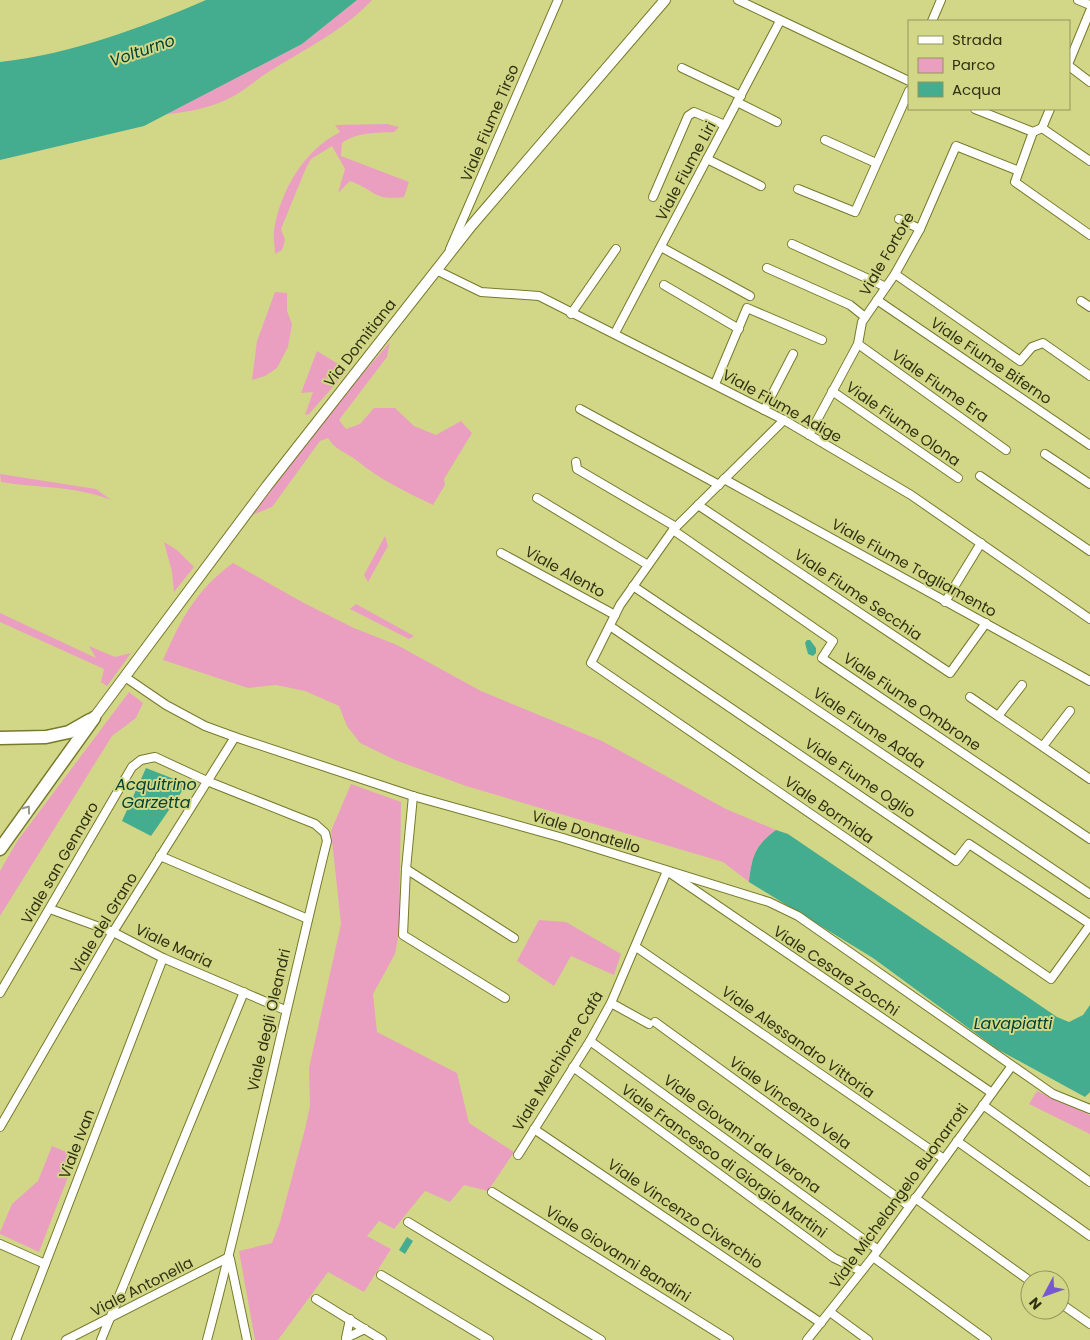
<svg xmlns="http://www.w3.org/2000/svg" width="1090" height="1340" font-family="Poppins,sans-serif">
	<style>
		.green { fill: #ea9fc0 }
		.water { fill: #44ac8f }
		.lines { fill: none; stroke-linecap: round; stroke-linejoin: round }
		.minor-casing { stroke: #777a2b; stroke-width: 10 }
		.tertiary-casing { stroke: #777a2b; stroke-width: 12 }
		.trunk-casing { stroke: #777a2b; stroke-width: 15 }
		.minor { stroke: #fff; stroke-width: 8 }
		.tertiary { stroke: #fff; stroke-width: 10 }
		.trunk { stroke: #fff; stroke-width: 12 }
		.oneway { stroke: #989888 }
		.labels { text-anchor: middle; stroke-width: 4; stroke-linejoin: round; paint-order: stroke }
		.street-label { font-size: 15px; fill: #303211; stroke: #d2d788 }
		.water-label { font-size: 16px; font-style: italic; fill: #014233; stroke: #d2d788 }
	</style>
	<rect width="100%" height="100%" fill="#d2d788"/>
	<g class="green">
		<path d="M 357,0 L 372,0 C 345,29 309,47 275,68 C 259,77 246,90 230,98 C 210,108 189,112 167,114 L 302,44 Z"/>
		<path d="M 387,124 L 399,127 L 394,132 C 376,133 357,132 342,143 L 341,156 L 409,182 L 404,197 C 372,201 376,190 350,181 L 338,193 L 345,169 L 332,146 L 311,159 L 306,168 L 281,229 L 285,240 L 282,250 L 275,254 C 275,246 273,238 274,231 C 280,191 304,150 340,132 L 335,125 Z"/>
		<path d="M 275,292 L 287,293 L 287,311 L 292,324 L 288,347 L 277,368 L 265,376 L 252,380 L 257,341 Z"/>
		<path d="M 390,342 L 387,357 L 339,420 L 346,429 L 360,424 L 374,408 L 395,408 L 414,426 L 436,435 L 461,421 L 472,433 L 444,479 L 445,485 L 433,505 C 406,492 379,479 356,460 C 346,452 335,450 328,438 L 320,441 L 272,507 L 252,515 L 340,400 Z"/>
		<path d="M 317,351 L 348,370 L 309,414 L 305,415 L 313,392 L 301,393 Z"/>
		<path d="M 0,474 L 96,489 L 111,500 C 77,486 38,488 1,482 Z"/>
		<path d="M 385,536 L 388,546 L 368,582 L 364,575 Z"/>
		<path d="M 164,542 L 177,550 L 194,567 L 174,592 L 172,572 Z"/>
		<path d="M 233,563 L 302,602 L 354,628 L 397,645 L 481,691 L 602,741 L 726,809 L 776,830 C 755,846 752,855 749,882 L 723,862 L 466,786 L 395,760 L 360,743 L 347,726 L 339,706 L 305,691 L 276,685 L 248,688 L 163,660 C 181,619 196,590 233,563 Z"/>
		<path d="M 356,604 L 414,636 L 409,639 L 350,609 Z"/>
		<path d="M 0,613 L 96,658 L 89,646 L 115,657 L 131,653 L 107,686 L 101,682 L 104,669 L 0,622 Z"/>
		<path d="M 129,692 L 143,703 L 136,718 L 112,736 L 0,916 L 0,871 L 18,840 Z"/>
		<path d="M 351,784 L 401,802 L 399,932 L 395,954 L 373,994 L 377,1032 L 457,1073 L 469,1123 L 514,1152 L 488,1191 L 464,1185 L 450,1202 L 425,1191 L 394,1229 L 379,1221 L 367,1236 L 391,1249 L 364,1292 L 328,1272 L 278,1340 L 255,1340 L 239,1251 L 272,1243 L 280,1222 L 305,1129 L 310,1106 L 309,1068 L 341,924 L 331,831 Z"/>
		<path d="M 539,920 L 566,922 L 621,954 L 614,975 L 571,956 L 554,986 L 517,961 Z"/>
		<path d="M 1037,1091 L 1090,1115 L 1090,1134 L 1029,1104 Z"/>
		<path d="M 52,1146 L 74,1155 L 68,1177 L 39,1252 L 0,1234 L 0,1232 L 12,1204 L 38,1181 Z"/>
	</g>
	<g class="water">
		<path d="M 206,0 L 357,0 L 302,44 L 144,126 L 0,160 L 0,62 C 71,54 141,28 206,0 Z"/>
		<path d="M 807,640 L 810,640 L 816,648 L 816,653 L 813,656 L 808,654 L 805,643 Z"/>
		<path d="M 146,768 L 187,784 L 151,836 L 122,821 Z"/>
		<path d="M 776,830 L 788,834 L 1057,1017 L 1069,1022 L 1083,1015 L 1090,1005 L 1090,1092 L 1085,1097 L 997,1049 L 873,958 L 749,882 C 752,855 755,846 776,830 Z"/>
		<path d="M 407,1237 L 413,1241 L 405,1254 L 399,1250 Z"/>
	</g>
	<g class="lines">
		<g class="minor-casing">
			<g id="minor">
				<path d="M 738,0 L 909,81"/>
				<path d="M 1078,0 L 1090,5"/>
				<path d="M 932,21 L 941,0"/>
				<path d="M 1069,62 L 1090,11"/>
				<path d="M 1069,66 L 1090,82"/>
				<path d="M 682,68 L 741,96"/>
				<path d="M 737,102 L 777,122"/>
				<path d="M 975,109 L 1033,132 L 1042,128 L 1050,109"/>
				<path d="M 1042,128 L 1090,161"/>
				<path d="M 1033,132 L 1015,182 L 1090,235"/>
				<path d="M 825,140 L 876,163"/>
				<path d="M 707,159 L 761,186"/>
				<path d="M 798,189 L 855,212 L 909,91"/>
				<path d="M 653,197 L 688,116 L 694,112 L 725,125"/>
				<path d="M 899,219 L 920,229"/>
				<path d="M 792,244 L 886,287"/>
				<path d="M 661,247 L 750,296"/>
				<path d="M 450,249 L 558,0"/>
				<path d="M 767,268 L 850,305 L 865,317"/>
				<path d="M 436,270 L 481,292 L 539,296 L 784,420 L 911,495 L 1090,619"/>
				<path d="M 895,274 L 1020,361 L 1032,347 L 1043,343 L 1090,376"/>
				<path d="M 664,285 L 739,329"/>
				<path d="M 877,300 L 1090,445"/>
				<path d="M 1081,301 L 1090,307"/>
				<path d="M 571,314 L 616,249"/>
				<path d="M 615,333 L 780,21"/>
				<path d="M 858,344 L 1006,450"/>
				<path d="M 715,384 L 747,308 L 822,340"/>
				<path d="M 832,391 L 958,478"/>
				<path d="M 580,409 L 719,485"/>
				<path d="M 764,410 L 793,354"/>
				<path d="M 784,420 L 673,530 L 620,605 L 591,663 L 1051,979 L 1090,925"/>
				<path d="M 809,435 L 858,344 L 862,322 L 895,274 L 920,229 L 956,146 L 1019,171"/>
				<path d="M 1045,454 L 1090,484"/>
				<path d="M 576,462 L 577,469 L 676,527"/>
				<path d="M 980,476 L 1090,551"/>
				<path d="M 724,479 L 1090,681"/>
				<path d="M 537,498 L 648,565"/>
				<path d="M 698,505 L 950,673 L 986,623"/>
				<path d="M 673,530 L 833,641 L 822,658 L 1090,839"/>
				<path d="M 501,553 L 615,615"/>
				<path d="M 633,586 L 1090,894"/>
				<path d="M 945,602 L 981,543"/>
				<path d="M 610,626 L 956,861 L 969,844 L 1090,924"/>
				<path d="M 125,677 L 166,705 L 205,726 L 235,737 L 413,796 L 563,838 L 769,902 L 798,916 L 1053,1094 L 1090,1109"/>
				<path d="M 970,697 L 1090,779"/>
				<path d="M 998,716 L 1022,685"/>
				<path d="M 1043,746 L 1070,711"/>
				<path d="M 413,796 L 406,869 L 403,935 L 505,998"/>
				<path d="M 160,856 L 308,919"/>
				<path d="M 406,869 L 514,938"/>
				<path d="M 50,909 L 113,932 L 163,958 L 285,1010"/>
				<path d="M 636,947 L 944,1159"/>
				<path d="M 0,993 L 132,767 L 141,760 L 155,757 L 207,781 L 315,824 L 325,833 L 327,841 C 286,1007 251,1175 207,1340"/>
				<path d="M 611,1003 L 649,1024"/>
				<path d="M 655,1022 L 909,1206"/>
				<path d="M 590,1041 L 877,1249"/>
				<path d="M 573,1067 L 834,1258 L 861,1271"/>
				<path d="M 983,1105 L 1090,1182"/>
				<path d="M 0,1127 L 113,932 L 235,737"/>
				<path d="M 534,1129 L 821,1323"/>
				<path d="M 957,1141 L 1090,1236"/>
				<path d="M 518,1155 L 590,1041 L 611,1003 L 667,871 L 992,1093"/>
				<path d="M 492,1192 L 729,1340"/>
				<path d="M 915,1198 L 1030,1281"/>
				<path d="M 408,1222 L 601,1340"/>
				<path d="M 0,1244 L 45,1264"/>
				<path d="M 873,1257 L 987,1340"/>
				<path d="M 230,1259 L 247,1340"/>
				<path d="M 381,1275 L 489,1340"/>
				<path d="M 316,1299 L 382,1340"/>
				<path d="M 1060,1303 L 1090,1324"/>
				<path d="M 830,1312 L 868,1340"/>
				<path d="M 350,1319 L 346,1338 L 365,1329"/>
				<path d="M 16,1340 L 163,958"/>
				<path d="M 66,1340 L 229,1257"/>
				<path d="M 101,1340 L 244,992"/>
				<path d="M 807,1340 L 873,1257 L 1011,1067"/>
			</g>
		</g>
		<g class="tertiary-casing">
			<path id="tertiary" d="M 94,718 L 267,486 L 471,226 L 665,0"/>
		</g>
		<g class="trunk-casing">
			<g id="trunk">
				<path d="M 0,738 L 46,737 L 69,732 L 90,720"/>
				<path d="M 0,849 L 94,718"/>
			</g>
		</g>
		<use href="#minor" class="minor"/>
		<use href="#tertiary" class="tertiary"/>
		<use href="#trunk" class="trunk"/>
	</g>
	<defs><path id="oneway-chevron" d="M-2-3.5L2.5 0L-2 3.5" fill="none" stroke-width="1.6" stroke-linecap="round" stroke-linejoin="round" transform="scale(1.25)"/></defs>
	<use class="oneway" href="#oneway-chevron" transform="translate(27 809) rotate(-54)"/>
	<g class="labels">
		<g class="street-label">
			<text transform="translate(490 123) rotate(-67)" y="5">Viale Fiume Tirso</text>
			<text transform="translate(686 171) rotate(-62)" y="5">Viale Fiume Liri</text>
			<text transform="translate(887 254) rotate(-60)" y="5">Viale Fortore</text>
			<text transform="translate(360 343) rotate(-52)" y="5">Via Domitiana</text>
			<text transform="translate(991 361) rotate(34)" y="5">Viale Fiume Biferno</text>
			<text transform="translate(940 386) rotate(35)" y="5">Viale Fiume Era</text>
			<text transform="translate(782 406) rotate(29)" y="5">Viale Fiume Adige</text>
			<text transform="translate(903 424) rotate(35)" y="5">Viale Fiume Olona</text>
			<text transform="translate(914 568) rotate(29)" y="5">Viale Fiume Tagliamento</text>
			<text transform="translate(565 572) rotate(29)" y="5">Viale Alento</text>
			<text transform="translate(858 595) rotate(34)" y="5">Viale Fiume Secchia</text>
			<text transform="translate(912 702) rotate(34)" y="5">Viale Fiume Ombrone</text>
			<text transform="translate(869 728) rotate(34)" y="5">Viale Fiume Adda</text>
			<text transform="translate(860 778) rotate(34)" y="5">Viale Fiume Oglio</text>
			<text transform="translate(829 810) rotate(35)" y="5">Viale Bormida</text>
			<text transform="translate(586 832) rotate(17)" y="5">Viale Donatello</text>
			<text transform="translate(60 863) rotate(-60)" y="5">Viale san Gennaro</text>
			<text transform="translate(104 923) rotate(-59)" y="5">Viale del Grano</text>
			<text transform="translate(174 946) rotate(25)" y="5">Viale Maria</text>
			<text transform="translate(836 971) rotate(34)" y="5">Viale Cesare Zocchi</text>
			<text transform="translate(269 1020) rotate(-77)" y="5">Viale degli Oleandri</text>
			<text transform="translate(798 1042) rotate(35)" y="5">Viale Alessandro Vittoria</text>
			<text transform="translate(558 1061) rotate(-59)" y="5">Viale Melchiorre Cafà</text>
			<text transform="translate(790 1103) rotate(36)" y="5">Viale Vincenzo Vela</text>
			<text transform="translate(742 1134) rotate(36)" y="5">Viale Giovanni da Verona</text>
			<text transform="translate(77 1144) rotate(-69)" y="5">Viale Ivan</text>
			<text transform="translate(724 1161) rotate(36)" y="5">Viale Francesco di Giorgio Martini</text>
			<text transform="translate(899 1196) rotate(-54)" y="5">Viale Michelangelo Buonarroti</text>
			<text transform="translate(685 1214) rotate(34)" y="5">Viale Vincenzo Civerchio</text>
			<text transform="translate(618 1254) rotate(32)" y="5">Viale Giovanni Bandini</text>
			<text transform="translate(142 1287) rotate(-27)" y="5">Viale Antonella</text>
		</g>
		<g class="water-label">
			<text transform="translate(142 50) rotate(-19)" y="6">Volturno</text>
			<text x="156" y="790">Acquitrino<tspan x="156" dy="18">Garzetta</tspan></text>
			<text x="1013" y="1029">Lavapiatti</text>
		</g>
	</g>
	<rect x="908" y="20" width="162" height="90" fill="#d2d788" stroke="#919558"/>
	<rect x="918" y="36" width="25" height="8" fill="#ffffff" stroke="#919558"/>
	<text x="952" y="45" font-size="15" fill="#303211">Strada</text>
	<rect x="918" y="58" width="25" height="15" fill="#ea9fc0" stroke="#919558"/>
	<text x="952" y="70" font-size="15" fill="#303211">Parco</text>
	<rect x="918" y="82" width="25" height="15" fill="#44ac8f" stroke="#919558"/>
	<text x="952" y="95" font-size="15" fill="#303211">Acqua</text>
	<g transform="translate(1045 1295) rotate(229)"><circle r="24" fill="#d2d788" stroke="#919558"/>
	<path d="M0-4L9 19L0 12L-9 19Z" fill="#7858d2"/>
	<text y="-8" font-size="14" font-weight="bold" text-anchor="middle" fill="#303211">N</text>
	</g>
</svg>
